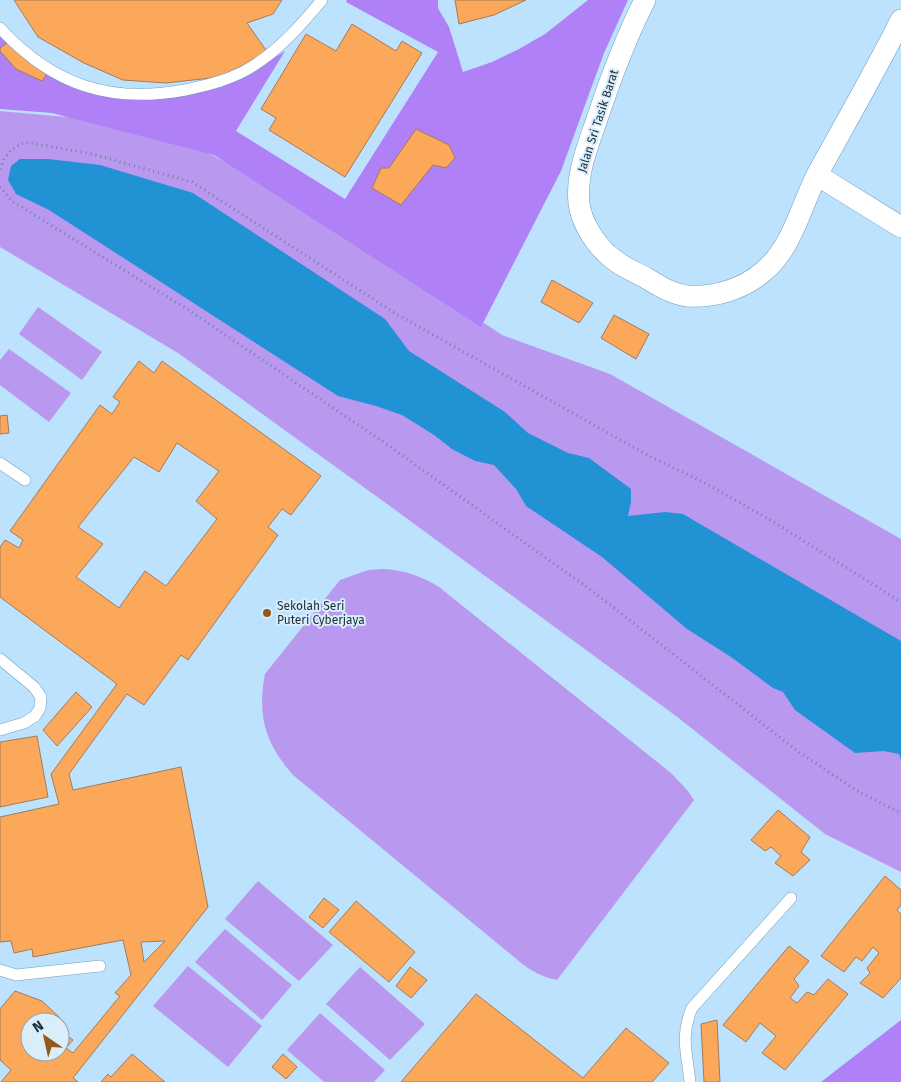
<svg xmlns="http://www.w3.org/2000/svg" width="901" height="1082" font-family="'Fira Sans',sans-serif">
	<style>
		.green { fill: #b998ef }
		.forest { fill: #b081f6 }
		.water { fill: #2192d3 }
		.building { fill: #fca85b; stroke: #a37b59; fill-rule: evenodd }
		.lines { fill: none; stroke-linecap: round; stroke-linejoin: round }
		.service-casing { stroke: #709dbe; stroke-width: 12 }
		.minor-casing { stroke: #709dbe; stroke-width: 22 }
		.path { stroke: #6b879b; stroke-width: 3; stroke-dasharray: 1 4; stroke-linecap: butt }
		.service { stroke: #fff; stroke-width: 11 }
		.minor { stroke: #fff; stroke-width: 21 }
		.poi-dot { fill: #95581b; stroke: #daedfb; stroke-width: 2 }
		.labels { text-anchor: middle; stroke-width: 4; stroke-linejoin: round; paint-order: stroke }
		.street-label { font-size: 12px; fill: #1b2e3b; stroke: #daedfb }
		.poi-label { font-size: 12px; fill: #1b2e3b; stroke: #daedfb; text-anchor: start }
	</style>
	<rect width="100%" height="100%" fill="#bde2fe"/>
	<g class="green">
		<path d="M 0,111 L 111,121 L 203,150 L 325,217 L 502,335 L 610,374 L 901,539 L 901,872 L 825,834 L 676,716 L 394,509 L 178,353 L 0,247 Z"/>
		<path d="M 38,307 L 102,352 L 82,380 L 19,334 Z"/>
		<path d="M 9,349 L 71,393 L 49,422 L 0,385 L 0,360 Z"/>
		<path d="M 383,569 C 404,570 421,576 439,587 L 671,773 L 687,790 L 694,800 L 557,980 C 542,977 531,971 520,962 L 293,775 C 265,743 257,716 265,674 L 340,580 L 368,570 Z"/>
		<path d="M 258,881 L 333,945 L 299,981 L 225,919 Z"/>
		<path d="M 225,929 L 292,985 L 262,1020 L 195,962 Z"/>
		<path d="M 188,966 L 262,1026 L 228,1067 L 153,1006 Z"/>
		<path d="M 360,967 L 425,1024 L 390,1060 L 326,1004 Z"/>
		<path d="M 320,1013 L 385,1070 L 374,1082 L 324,1082 L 287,1050 Z"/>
	</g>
	<g class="forest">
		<path d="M 347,0 L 438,0 L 438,8 L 449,27 L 463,72 L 492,62 L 519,49 L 545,34 L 588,0 L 628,0 L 604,53 L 561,171 L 481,327 L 214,155 L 52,113 L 0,109 L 0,34 L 21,51 L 89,85 L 165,92 L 264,64 L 285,51 L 236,131 L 345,199 L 438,52 L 346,2 Z"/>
		<path d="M 901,1020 L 901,1082 L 821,1082 Z"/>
	</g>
	<path class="water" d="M 20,159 L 48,159 L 100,165 L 193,193 L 385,319 L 409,351 L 505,412 L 528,433 L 568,453 L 589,458 L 631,489 L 631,502 L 628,516 L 665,512 L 683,514 L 901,641 L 901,760 L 899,754 L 884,751 L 855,753 L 795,710 L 783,692 L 773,688 L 731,657 L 687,629 L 602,557 L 526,506 L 516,489 L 494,465 L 475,461 L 452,449 L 434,435 L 402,415 L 376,406 L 338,396 L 49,210 L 16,194 L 8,180 L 11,166 Z"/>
	<g class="building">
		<path d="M 14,0 L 282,0 L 273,14 L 247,23 L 268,53 L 220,77 L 166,83 L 123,80 L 84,63 L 38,37 Z"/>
		<path d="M 455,0 L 526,0 L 494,15 L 459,24 Z"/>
		<path d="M 352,24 L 396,51 L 402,41 L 422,53 L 345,177 L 269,130 L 276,118 L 261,109 L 306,34 L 336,51 Z"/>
		<path d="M 10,41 L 50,69 L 42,81 L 16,69 L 0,51 L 0,48 Z"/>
		<path d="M 416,129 L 449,145 L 455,158 L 446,168 L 433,165 L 401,205 L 372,188 L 381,168 L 389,168 Z"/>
		<path d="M 552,280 L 593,303 L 579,323 L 541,302 Z"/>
		<path d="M 614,315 L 649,334 L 636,359 L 601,338 Z"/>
		<path d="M 139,361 L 154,373 L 162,361 L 321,476 L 291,515 L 282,509 L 268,527 L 278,535 L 188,660 L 181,655 L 144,705 L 127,694 L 69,774 L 73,790 L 181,767 L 208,907 L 73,1078 L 78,1082 L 1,1082 L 11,1070 L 0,1060 L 0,1009 L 15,991 L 42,1001 L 60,1018 L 58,1022 L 30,1022 L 30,1052 L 60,1052 L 60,1031 L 73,1040 L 66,1048 L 73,1053 L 120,996 L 115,993 L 131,975 L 123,940 L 33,957 L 32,949 L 14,953 L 11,941 L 0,942 L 0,817 L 59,804 L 51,774 L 117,684 L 0,597 L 0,547 L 5,540 L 19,548 L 23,540 L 10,531 L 100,405 L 112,414 L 120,402 L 113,397 ZM 177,443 L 219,471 L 196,501 L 217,519 L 166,586 L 145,571 L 119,608 L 76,577 L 103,544 L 78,527 L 134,457 L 159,472 ZM 165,941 L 144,962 L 141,942 Z"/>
		<path d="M 7,415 L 9,433 L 0,434 L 0,416 Z"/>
		<path d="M 76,692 L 92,707 L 57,746 L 43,730 Z"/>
		<path d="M 37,736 L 48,797 L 0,807 L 0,742 Z"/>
		<path d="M 778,810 L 810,837 L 801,852 L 810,860 L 793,876 L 775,863 L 781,856 L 771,847 L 765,851 L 751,840 Z"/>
		<path d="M 885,876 L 901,890 L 901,905 L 897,910 L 901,914 L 901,978 L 883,998 L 860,983 L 870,973 L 867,968 L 879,953 L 873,947 L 862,961 L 856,957 L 844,972 L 821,956 Z"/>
		<path d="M 324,898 L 339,910 L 323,928 L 309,917 Z"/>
		<path d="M 356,901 L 415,952 L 389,982 L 329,932 Z"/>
		<path d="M 789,946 L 809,961 L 794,979 L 799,986 L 790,998 L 797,1003 L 807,992 L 814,995 L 828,979 L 848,994 L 785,1070 L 762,1053 L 776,1036 L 760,1023 L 746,1042 L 723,1025 Z"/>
		<path d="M 410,967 L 427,980 L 411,998 L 396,986 Z"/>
		<path d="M 476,994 L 583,1078 L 626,1028 L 669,1063 L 652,1082 L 401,1082 Z"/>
		<path d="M 717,1020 L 720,1082 L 704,1082 L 701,1024 Z"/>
		<path d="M 132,1054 L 165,1082 L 101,1082 L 108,1074 L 111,1077 Z"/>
		<path d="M 283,1054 L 297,1067 L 286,1079 L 272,1067 Z"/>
	</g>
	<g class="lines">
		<g class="service-casing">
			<g id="service">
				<path d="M 0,28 C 52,85 110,104 185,90 C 209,85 233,79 253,66 C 280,49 302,24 322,0"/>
				<path d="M 0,463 L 25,480"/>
				<path d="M 0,659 L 34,687 L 41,697 L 40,708 L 35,716 L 24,723 L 0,730"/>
				<path d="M 0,970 L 16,975 L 100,966"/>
				<path d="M 690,1082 C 687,1053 680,1036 692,1008 L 791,898"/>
			</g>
		</g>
		<g class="minor-casing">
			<g id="minor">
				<path d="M 645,0 C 625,39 610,80 596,122 C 587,148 576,175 579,203 C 581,223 597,247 613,259 C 623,267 635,272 646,278 C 660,286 671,294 687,296 C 714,298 744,289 764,271 C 793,247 801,205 818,173 C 846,122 875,72 901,20"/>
				<path d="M 817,175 L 901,227"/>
			</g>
		</g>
		<g class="path">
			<path d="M 0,169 L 4,159 L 12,149 L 25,142 L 92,154 L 192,182 L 398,315 L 651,457 L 705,483 L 772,521 L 901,602"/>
			<path d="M 0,187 L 13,202 L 187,309 L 382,441 L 595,593 L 800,753 L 859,792 L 901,813"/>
		</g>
		<use href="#service" class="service"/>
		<use href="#minor" class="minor"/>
	</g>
	<circle class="poi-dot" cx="267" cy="613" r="5"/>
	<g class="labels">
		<g class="street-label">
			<text transform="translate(598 121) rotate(-72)" y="4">Jalan Sri Tasik Barat</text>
		</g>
		<g class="poi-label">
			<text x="277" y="610">Sekolah Seri<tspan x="277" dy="14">Puteri Cyberjaya</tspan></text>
		</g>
	</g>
	<g transform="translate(45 1037) rotate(326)"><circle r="24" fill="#daedfb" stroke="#8ea1ae"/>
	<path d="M0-4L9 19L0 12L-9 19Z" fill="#95581b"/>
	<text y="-8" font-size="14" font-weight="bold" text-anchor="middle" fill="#1b2e3b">N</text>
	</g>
</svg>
